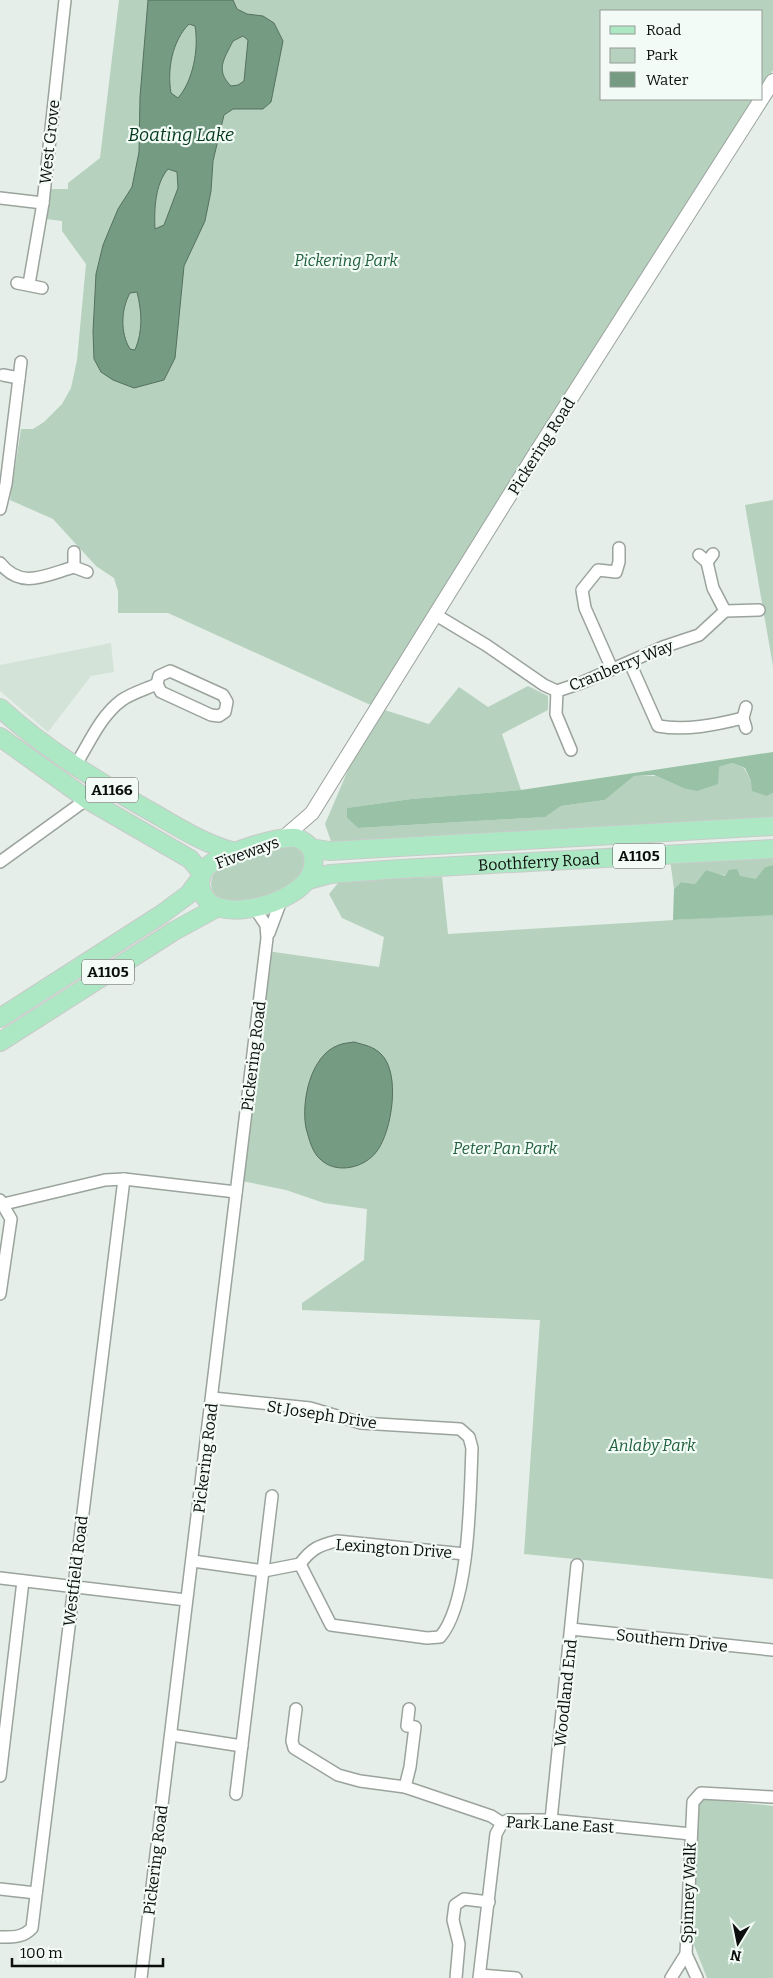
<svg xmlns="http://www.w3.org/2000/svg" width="773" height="1978" font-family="Bitter,serif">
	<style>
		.built { fill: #d3e3d8 }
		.green { fill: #b6d1be }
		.forest { fill: #99c1a6 }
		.water { fill: #759c83; stroke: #55715f; fill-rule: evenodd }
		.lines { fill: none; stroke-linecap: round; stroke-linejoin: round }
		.minor-casing { stroke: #9ba39d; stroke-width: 14 }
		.tertiary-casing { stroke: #9ba39d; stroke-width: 16 }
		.primary-casing { stroke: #c9caca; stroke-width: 20 }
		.minor { stroke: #fff; stroke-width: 11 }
		.tertiary { stroke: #fff; stroke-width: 14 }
		.primary { stroke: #ade8c4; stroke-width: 18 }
		.labels { text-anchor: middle; stroke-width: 4.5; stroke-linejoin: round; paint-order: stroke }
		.shield { fill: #f2fbf5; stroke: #505552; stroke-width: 1 }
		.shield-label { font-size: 15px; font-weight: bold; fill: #0b0e0c }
		.street-label { font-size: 16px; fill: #0b0e0c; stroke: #f2fbf5 }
		.park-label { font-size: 16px; font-style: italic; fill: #20603d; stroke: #f2fbf5 }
		.water-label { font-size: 18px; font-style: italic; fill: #02361c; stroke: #f2fbf5 }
	</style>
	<rect width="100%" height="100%" fill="#e5eee8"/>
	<path class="built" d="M 111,643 L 114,672 L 91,676 L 48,732 L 0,691 L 0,665 Z"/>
	<g class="green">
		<path d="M 119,0 L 773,0 L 773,70 L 762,88 L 762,11 L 602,11 L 602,99 L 755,99 L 375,707 L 429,724 L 459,687 L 488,707 L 528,686 L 548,696 L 548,710 L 502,734 L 521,790 L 411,799 L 348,808 L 347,818 L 358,828 L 544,817 L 561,806 L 605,800 L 634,776 L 656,776 L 683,788 L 719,767 L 732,763 L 744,768 L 751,781 L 767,796 L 773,793 L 773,819 L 332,844 L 325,824 L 375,707 L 168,613 L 118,613 L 118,591 L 114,578 L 96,566 L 53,519 L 10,500 L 21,429 L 33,429 L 44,422 L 62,404 L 71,388 L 77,360 L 86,264 L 62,231 L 62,221 L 47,219 L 51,189 L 68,189 L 68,183 L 100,158 Z"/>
		<path d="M 773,500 L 773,666 L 745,505 Z"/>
		<path d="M 295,844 L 304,850 C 305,855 307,862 306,866 C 301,890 242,906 221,898 C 208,893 208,875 220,868 C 238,856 265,852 285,845 Z"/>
		<path d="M 773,854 L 773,865 L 765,867 L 756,880 C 739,876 722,877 706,870 L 695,884 L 681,882 L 674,889 L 670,859 Z"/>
		<path d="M 442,877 L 448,934 L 773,914 L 773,1579 L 524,1554 L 540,1320 L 302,1310 L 302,1303 L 364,1260 L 367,1209 L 324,1203 L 286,1190 L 242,1181 L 267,951 L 379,967 L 384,937 L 342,918 L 329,894 L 340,881 Z"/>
		<path d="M 705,1799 L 773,1806 L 773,1978 L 707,1978 L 692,1940 L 696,1804 Z"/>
	</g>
	<g class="forest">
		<path d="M 773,752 L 773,793 L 767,796 L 752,791 L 751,781 L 745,768 L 732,763 L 719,767 L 718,784 L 697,791 L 683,788 L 654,775 L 634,776 L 605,800 L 561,806 L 545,817 L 358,828 L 347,818 L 347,808 L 411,799 L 521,790 Z"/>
		<path d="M 773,865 L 773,915 L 673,920 L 674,889 L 681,882 L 695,884 L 706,870 L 725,876 L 729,870 L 737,869 L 740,876 L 756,879 L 765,867 Z"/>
	</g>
	<g class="water">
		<path d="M 148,0 L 233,0 L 237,9 L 247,14 L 263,16 L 274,23 L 283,41 L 271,102 L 263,109 L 233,109 L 224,115 L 213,161 L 211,191 L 205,221 L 184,266 L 175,358 L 164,380 L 134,388 L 113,380 L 101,372 L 94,359 L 93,332 L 96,274 L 103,245 L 118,209 L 132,187 L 139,152 L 140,97 ZM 189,24 L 195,26 C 199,49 193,81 178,98 L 171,93 C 167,70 172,41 189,24 ZM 243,36 L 248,40 L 244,81 L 238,85 L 231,86 C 215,70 224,59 233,41 ZM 168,169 L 177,172 L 178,188 L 164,225 L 155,229 C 154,210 155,184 168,169 ZM 137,292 C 142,312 143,331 135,350 L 130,349 C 120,333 121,309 130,293 Z"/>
		<path d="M 354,1042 C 364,1045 373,1046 381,1054 C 401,1073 392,1131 377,1151 C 365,1168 336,1175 320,1159 C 312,1152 309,1139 306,1128 C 301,1102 310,1055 339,1045 C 343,1043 349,1043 354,1042 Z"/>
	</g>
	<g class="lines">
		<g class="minor-casing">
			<g id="minor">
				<path d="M 0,198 L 43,203"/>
				<path d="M 17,283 L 42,288"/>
				<path d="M 29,284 L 43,203 L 65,0"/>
				<path d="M 3,375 L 19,378"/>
				<path d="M 0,509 L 6,484 L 21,362"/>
				<path d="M 74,552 L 74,567 L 87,572"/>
				<path d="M 699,555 L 707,562 L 713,554"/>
				<path d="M 707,562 L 713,588 L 725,611"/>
				<path d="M 0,563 C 21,590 46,575 74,567"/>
				<path d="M 436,615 L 486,645 L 544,685 L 557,691 L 581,683 L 663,647 L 699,635 L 725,611 L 759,610"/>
				<path d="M 630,663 L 658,726 C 686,731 715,725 743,718"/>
				<path d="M 612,669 L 585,608 L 582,590 L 598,570 L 616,572 L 619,562 L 619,548"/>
				<path d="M 170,671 L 223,695 L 227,702 L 225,712 L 219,716 L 211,715 L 161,692 L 157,684 L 159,676 Z"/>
				<path d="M 557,691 L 556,714 L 571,750"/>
				<path d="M 746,728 L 743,718 L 746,707"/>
				<path d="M 75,766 C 89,744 100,716 122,700 C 132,693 146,689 157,684"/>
				<path d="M 0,862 L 105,786"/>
				<path d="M 269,933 L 282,898"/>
				<path d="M 0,1200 L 11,1219 L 0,1294"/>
				<path d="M 0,1205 L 105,1180 L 124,1179 L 236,1192"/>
				<path d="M 193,1561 L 264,1571 L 300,1564 L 331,1625 L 427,1638 L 440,1637 C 470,1603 470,1494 472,1448 L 469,1437 L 460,1429 L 361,1423 L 310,1408 L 213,1398"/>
				<path d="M 300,1564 C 311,1549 319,1545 337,1541 L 465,1554"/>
				<path d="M 0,1578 L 186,1600"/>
				<path d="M 571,1629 L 773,1650"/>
				<path d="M 296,1709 L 292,1741 L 294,1748 L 338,1775 L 360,1781 L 405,1787 L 491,1816 L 502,1823 L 508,1820 L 551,1820 L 691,1834"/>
				<path d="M 171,1735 L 242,1746"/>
				<path d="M 0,1776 L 23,1581"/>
				<path d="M 405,1787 L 410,1767 L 415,1727 L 407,1726 L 409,1709"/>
				<path d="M 236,1794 L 272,1496"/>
				<path d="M 551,1820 L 577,1565"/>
				<path d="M 0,1889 L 36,1893"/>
				<path d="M 0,1937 C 12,1937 23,1938 32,1928 L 124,1179"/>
				<path d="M 686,1954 L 697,1978"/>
				<path d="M 480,1975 L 516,1978"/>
				<path d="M 141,1978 L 267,938 L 266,925 L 254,907"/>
				<path d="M 456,1978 L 459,1944 L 453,1920 L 455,1905 L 464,1899 L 489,1902"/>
				<path d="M 479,1978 L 496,1834 L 502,1823"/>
				<path d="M 671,1978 L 686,1954 L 693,1802 L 701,1793 L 773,1797"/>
			</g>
		</g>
		<g class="tertiary-casing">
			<path id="tertiary" d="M 282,839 L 312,813 L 534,456 L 773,81"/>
		</g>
		<g class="primary-casing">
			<g id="primary">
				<path d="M 0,708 C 45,749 97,781 150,811 C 178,827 204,844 235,852"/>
				<path d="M 0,737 L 88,800 L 190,859 L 202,873"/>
				<path d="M 296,838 C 305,841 312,846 313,856 C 319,889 271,906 245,909 C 237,910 226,910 218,907 C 202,902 194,881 206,868 C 218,854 278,836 296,838 Z"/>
				<path d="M 311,848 L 329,851 L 773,826"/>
				<path id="s1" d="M 308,880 L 330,874 L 400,869 L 773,849"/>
				<path d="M 0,1018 L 162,914 L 189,894 L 200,879"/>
				<path d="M 0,1042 L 174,931 L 218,907"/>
			</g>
		</g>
		<use href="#minor" class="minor"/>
		<use href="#tertiary" class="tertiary"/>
		<use href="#primary" class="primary"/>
	</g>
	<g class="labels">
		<g class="shield">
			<rect x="86" y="777.5" width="52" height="25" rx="4"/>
			<rect x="613" y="843.5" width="52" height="25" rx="4"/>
			<rect x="82" y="959.5" width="52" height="25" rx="4"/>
		</g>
		<g class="shield-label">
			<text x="112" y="795">A1166</text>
			<text x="639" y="861">A1105</text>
			<text x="108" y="977">A1105</text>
		</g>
		<g class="street-label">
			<text transform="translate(49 142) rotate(-84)" y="6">West Grove</text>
			<text transform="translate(541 446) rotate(-58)" y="6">Pickering Road</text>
			<text transform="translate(621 665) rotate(-22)" y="6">Cranberry Way</text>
			<text transform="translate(247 852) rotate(-20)" y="6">Fiveways</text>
			<text dy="6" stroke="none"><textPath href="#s1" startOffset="232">Boothferry Road</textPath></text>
			<text transform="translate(253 1056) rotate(-83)" y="6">Pickering Road</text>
			<text transform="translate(322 1414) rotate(9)" y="6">St Joseph Drive</text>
			<text transform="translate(205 1458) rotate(-83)" y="6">Pickering Road</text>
			<text transform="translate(394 1548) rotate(4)" y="6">Lexington Drive</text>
			<text transform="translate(75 1571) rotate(-83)" y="6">Westfield Road</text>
			<text transform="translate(672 1640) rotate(6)" y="6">Southern Drive</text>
			<text transform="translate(565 1693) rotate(-84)" y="6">Woodland End</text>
			<text transform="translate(560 1824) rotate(3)" y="6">Park Lane East</text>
			<text transform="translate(155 1860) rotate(-83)" y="6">Pickering Road</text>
			<text transform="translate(688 1893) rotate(-88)" y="6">Spinney Walk</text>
		</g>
		<g class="park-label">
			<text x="346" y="266">Pickering Park</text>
			<text x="505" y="1154">Peter Pan Park</text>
			<text x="652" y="1451">Anlaby Park</text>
		</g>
		<g class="water-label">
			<text x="181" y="141">Boating Lake</text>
		</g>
	</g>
	<rect x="600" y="10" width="162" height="90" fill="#f2fbf5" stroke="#969c98"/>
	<rect x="610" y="26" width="25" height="8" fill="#ade8c4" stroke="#969c98"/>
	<text x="646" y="35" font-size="15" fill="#0b0e0c">Road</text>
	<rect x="610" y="48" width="25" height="15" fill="#b6d1be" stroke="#969c98"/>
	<text x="646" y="60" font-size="15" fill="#0b0e0c">Park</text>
	<rect x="610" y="72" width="25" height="15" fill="#759c83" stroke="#969c98"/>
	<text x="646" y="85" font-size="15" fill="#0b0e0c">Water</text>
	<g transform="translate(738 1943) rotate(190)" stroke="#f2fbf5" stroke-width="4" paint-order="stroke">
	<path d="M0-4L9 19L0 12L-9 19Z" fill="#0b0e0c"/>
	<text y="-8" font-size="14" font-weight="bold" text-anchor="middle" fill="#0b0e0c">N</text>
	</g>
	<path d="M12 1958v8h151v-8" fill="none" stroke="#0b0e0c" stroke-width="2.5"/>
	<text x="20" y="1958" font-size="15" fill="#0b0e0c" stroke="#f2fbf5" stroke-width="4" paint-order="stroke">100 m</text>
</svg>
